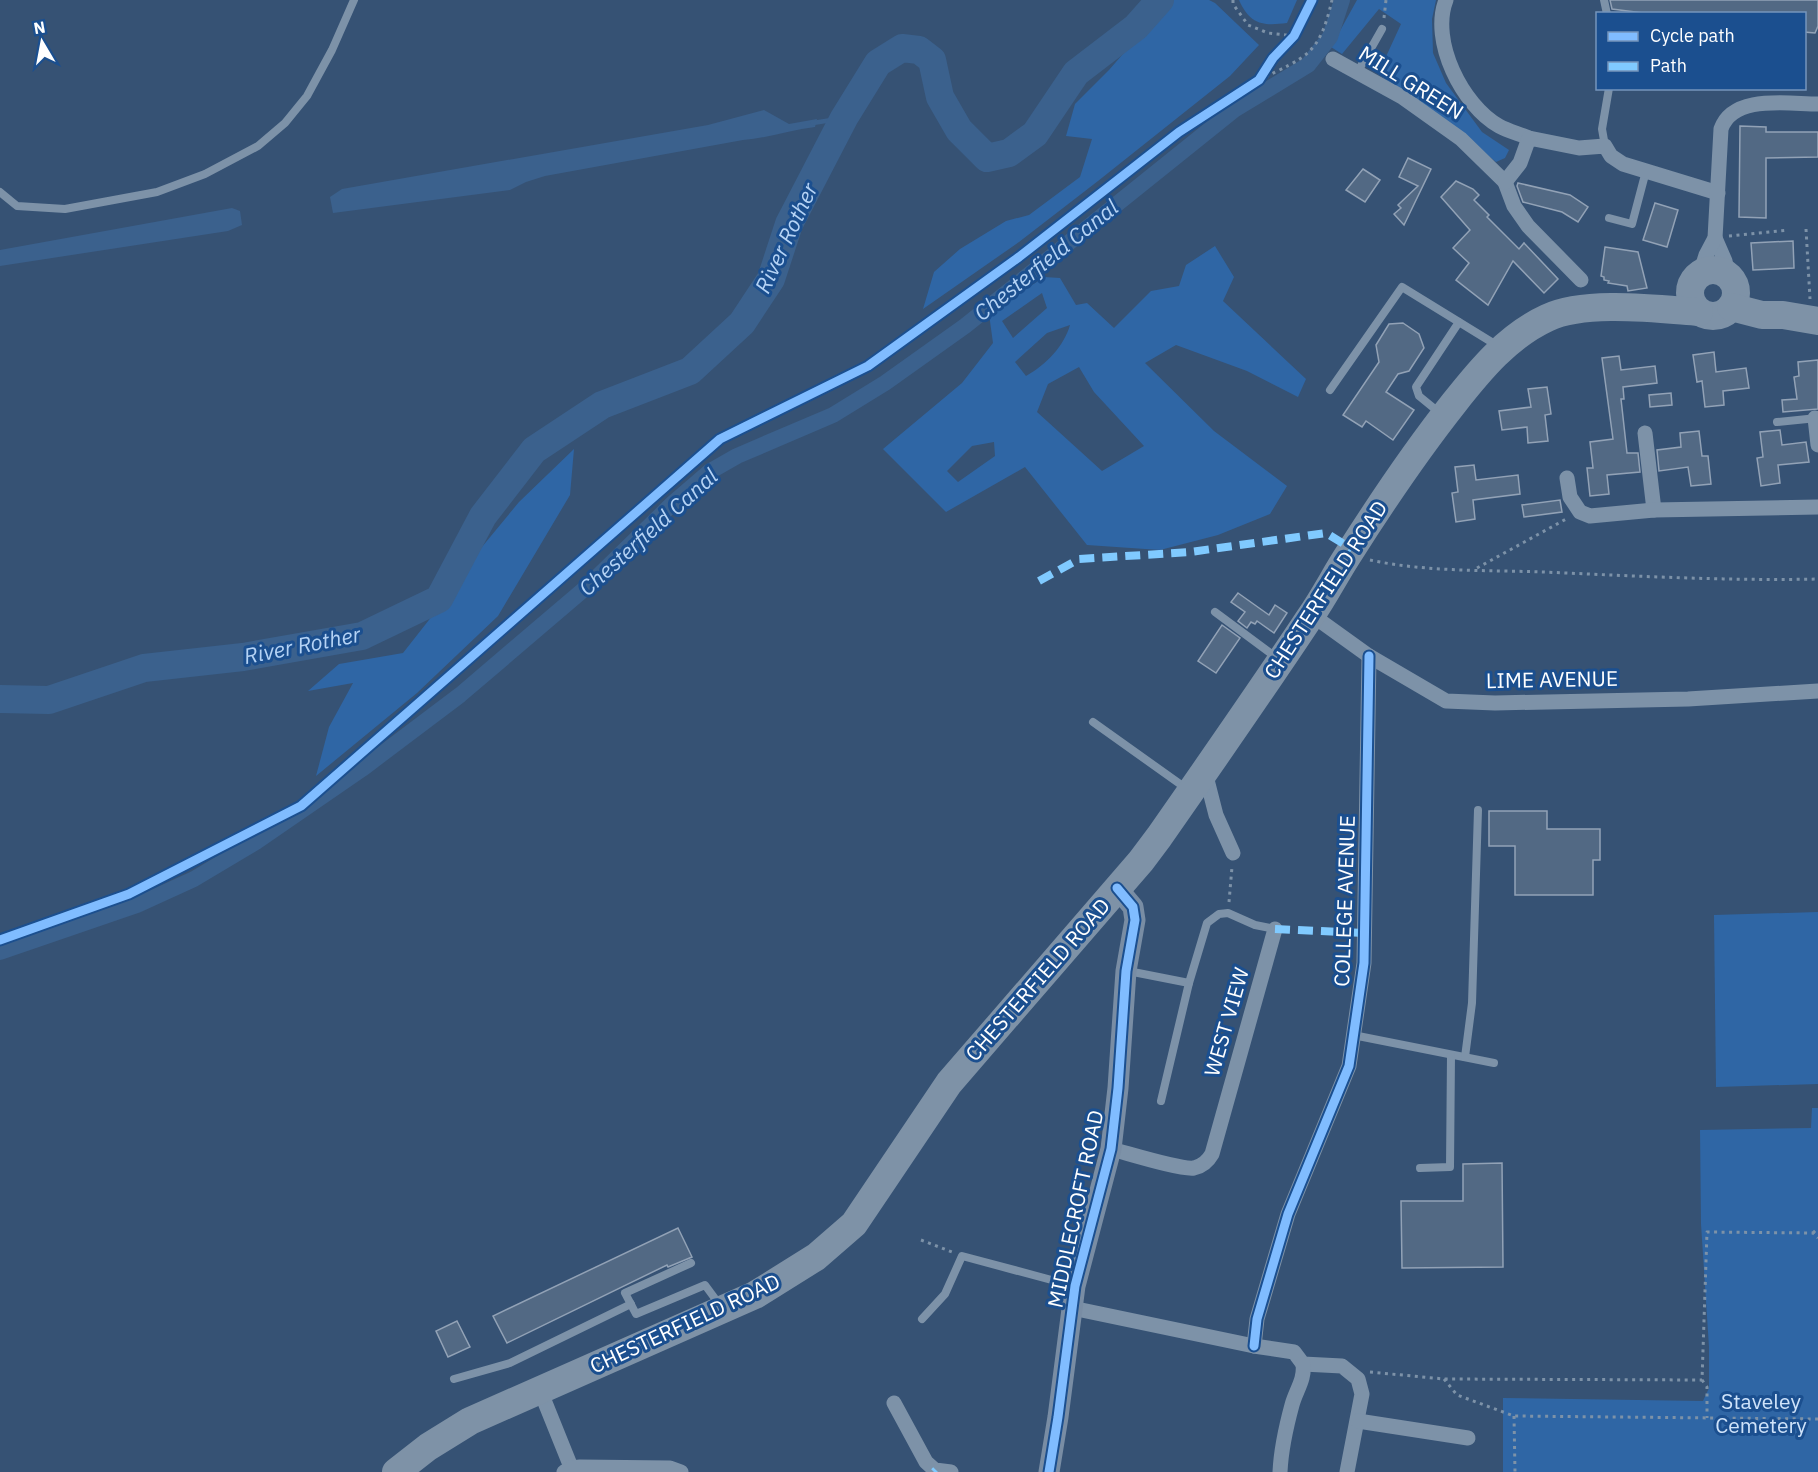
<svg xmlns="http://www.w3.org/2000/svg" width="1818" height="1472" font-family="'IBM Plex Sans',sans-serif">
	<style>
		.green { fill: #2f66a5; fill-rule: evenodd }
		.water { fill: #3b618d }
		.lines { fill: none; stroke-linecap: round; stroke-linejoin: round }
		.stream { stroke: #3b618d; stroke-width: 4.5 }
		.canal { stroke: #3b618d; stroke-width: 16 }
		.river { stroke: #3b618d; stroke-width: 28 }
		.building { fill: #526984; stroke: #92a2b6; stroke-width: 1.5 }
		.path { stroke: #7d92a8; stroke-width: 3; stroke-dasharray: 3 4.5; stroke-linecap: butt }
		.lane { stroke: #7d92a8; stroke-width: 8 }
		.street { stroke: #7d92a8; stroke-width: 15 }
		.secondary { stroke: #798da4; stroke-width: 21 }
		.highway { stroke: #7e92a7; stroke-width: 28 }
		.quiet { stroke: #80caff; stroke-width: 8; stroke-dasharray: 15 8; stroke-linecap: butt }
		.cycleway-casing { stroke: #1b4f8f; stroke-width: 13 }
		.cycleway { stroke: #80bcff; stroke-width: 9 }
		.labels { text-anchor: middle; stroke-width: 6; stroke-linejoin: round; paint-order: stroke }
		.street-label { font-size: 21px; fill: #fff; stroke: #1b4f8f }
		.park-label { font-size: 21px; fill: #cfe3fa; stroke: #1b4f8f }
		.water-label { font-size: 22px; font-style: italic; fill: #b5d3f5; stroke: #1b4f8f }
	</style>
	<rect width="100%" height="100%" fill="#365274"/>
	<g class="green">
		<path d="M 1170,0 L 1209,0 L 1215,3 L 1259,45 L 1230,76 L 1098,181 L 1019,242 L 923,309 L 934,272 L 960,249 L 1006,221 L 1029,215 L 1080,177 L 1092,139 L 1066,136 L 1075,104 L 1109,70 Z"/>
		<path d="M 1239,0 L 1297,0 L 1287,23 C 1263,26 1250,25 1239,0 Z"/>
		<path d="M 1357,0 L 1436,0 L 1432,19 L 1433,53 L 1446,83 L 1482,132 L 1509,150 L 1505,158 L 1496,162 L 1444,120 L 1378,74 L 1401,24 L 1379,9 L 1342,54 L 1331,47 Z"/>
		<path d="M 1215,246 L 1234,277 L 1223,301 L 1306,379 L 1298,397 L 1247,371 L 1176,345 L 1145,363 L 1214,431 L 1287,486 L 1270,514 L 1218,535 L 1160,550 L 1087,545 L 1025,467 L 946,512 L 883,449 L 962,383 L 993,343 L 989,314 L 1044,277 L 1060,278 L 1076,305 L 1087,303 L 1114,328 L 1151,291 L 1179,286 L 1186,265 ZM 1042,293 L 1047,308 L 1013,338 L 1002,321 ZM 1070,325 C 1064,346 1046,365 1026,376 L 1015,362 L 1047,333 ZM 1079,367 L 1094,392 L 1144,446 L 1102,471 L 1037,412 L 1048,384 ZM 994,442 L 995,456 L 958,482 L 947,471 L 972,446 Z"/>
		<path d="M 574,449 L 570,495 L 498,616 L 417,693 L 316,776 L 329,727 L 353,683 L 308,691 L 339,664 L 403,653 L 436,611 L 467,565 L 519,502 Z"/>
		<path d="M 1818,912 L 1818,1084 L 1716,1087 L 1714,915 Z"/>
		<path d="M 1812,1108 L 1818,1108 L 1818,1472 L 1503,1472 L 1503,1398 L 1703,1401 L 1709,1388 L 1709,1347 L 1701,1224 L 1700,1130 L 1811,1128 Z"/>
	</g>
	<g class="water">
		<path d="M 764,110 L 789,124 L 817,119 L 815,127 C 791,130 768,138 743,140 L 545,176 L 526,182 L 510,190 L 333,213 L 330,197 L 342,189 L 708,125 Z"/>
		<path d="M 232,208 L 240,211 L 242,225 L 228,231 L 0,266 L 0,250 Z"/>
	</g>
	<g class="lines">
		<path class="stream" d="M 813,123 L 844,118"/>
		<path class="canal" d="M 0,952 L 137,905 L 194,879 L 256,842 L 362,769 L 460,695 L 589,585 L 673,503 L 709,472 L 737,456 L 833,415 L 885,383 L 965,326 L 1234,110 L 1308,65 L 1330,37 L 1342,0"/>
		<path class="river" d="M 0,699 L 49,700 L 144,668 L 243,657 L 362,636 L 439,599 L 483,516 L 534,450 L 602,405 L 690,371 L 742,323 L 771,279 L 789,224 L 844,118 L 878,63 L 902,48 L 919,50 L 932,60 L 940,97 L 959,130 L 987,158 L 1009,153 L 1035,134 L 1076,73 L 1136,27 L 1160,0"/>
	</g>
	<g class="building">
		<path d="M 1610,0 L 1818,0 L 1818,26 L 1815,33 L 1804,32 L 1804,14 L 1651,14 L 1612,9 Z"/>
		<path d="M 1740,126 L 1766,127 L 1766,132 L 1818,132 L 1818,157 L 1766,158 L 1766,218 L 1739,217 Z"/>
		<path d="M 1408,158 L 1431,169 L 1404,225 L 1394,214 L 1401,208 L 1398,205 L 1418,186 L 1399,177 Z"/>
		<path d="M 1363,169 L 1380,180 L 1365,202 L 1346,190 Z"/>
		<path d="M 1456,181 L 1473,189 L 1479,195 L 1474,200 L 1489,215 L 1487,217 L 1519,249 L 1524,243 L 1558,279 L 1544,293 L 1513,261 L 1488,305 L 1456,280 L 1469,263 L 1453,248 L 1470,230 L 1441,197 Z"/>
		<path d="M 1518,183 L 1570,195 L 1588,207 L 1578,222 L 1562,212 L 1523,202 L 1517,186 Z"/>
		<path d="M 1655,203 L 1678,210 L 1667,247 L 1643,240 Z"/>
		<path d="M 1793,241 L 1794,268 L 1753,270 L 1751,243 Z"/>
		<path d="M 1605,247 L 1638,252 L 1647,288 L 1628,291 L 1627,286 L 1608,283 L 1609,281 L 1604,280 L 1604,277 L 1601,276 Z"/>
		<path d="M 1403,323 L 1419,334 L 1424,348 L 1409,371 L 1398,374 L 1386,392 L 1414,410 L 1393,440 L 1366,421 L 1362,427 L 1343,415 L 1379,362 L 1376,345 L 1389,324 Z"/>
		<path d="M 1714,352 L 1716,372 L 1746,368 L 1749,388 L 1723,391 L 1724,405 L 1705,407 L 1702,381 L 1697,382 L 1693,355 Z"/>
		<path d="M 1619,356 L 1621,370 L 1655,366 L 1657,383 L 1623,387 L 1624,399 L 1621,399 L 1627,453 L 1638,453 L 1640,472 L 1607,475 L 1609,494 L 1590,496 L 1587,468 L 1593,468 L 1590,442 L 1613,439 L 1602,358 Z"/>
		<path d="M 1818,360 L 1818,409 L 1783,412 L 1782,400 L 1797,399 L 1794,377 L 1799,376 L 1798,362 Z"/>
		<path d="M 1547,387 L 1551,414 L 1545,415 L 1548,441 L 1528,443 L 1527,427 L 1502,430 L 1499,411 L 1531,407 L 1528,389 Z"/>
		<path d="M 1671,393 L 1672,405 L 1650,407 L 1649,395 Z"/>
		<path d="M 1780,430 L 1782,445 L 1806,442 L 1809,462 L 1778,465 L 1780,483 L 1761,486 L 1757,458 L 1763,457 L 1760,432 Z"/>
		<path d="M 1699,431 L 1702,456 L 1708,456 L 1711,484 L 1691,486 L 1688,467 L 1659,471 L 1657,450 L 1681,447 L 1680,433 Z"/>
		<path d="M 1474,465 L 1476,480 L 1518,475 L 1520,494 L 1473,500 L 1475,519 L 1456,522 L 1452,493 L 1458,492 L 1455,467 Z"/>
		<path d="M 1560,500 L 1562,512 L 1524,517 L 1522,505 Z"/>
		<path d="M 1238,593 L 1269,615 L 1275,605 L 1287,613 L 1274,633 L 1257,621 L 1255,624 L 1251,622 L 1247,628 L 1238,621 L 1245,612 L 1231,602 Z"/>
		<path d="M 1222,625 L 1240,638 L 1216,673 L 1198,661 Z"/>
		<path d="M 1489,811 L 1547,811 L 1547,829 L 1600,829 L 1600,860 L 1593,860 L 1593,895 L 1515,895 L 1515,846 L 1489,846 Z"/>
		<path d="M 1502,1163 L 1503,1267 L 1402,1268 L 1401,1201 L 1463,1201 L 1463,1164 Z"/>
		<path d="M 678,1228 L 692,1257 L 668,1267 L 667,1265 L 507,1343 L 493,1316 Z"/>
		<path d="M 457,1321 L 470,1347 L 448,1357 L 436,1331 Z"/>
	</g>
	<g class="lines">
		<g class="path">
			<path d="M 1233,0 L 1233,4 L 1248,25 L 1268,33 L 1294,36"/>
			<path d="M 1384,18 L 1386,0"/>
			<path d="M 1259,80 C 1307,56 1319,56 1332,0"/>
			<path d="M 1806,229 L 1810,299"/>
			<path d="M 1729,236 L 1788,230"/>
			<path d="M 1370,560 C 1425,572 1487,570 1543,572 C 1635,576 1726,581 1818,579"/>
			<path d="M 1477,568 L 1568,518"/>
			<path d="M 1229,902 L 1232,867"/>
			<path d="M 1813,1233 L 1818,1228"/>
			<path d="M 921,1240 L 952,1252"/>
			<path d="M 1370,1372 L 1444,1379 L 1702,1380 L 1707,1232 L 1813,1233 L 1818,1238"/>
			<path d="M 1444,1379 L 1457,1395 L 1514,1416 L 1818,1419"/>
			<path d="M 1702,1380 L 1707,1387 L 1707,1418"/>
			<path d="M 1514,1416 L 1515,1472"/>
		</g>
		<g class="lane">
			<path d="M 1604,0 L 1607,14"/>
			<path d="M 1357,73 L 1382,29"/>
			<path d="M 1605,146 L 1602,129 L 1609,88"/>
			<path d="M 0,192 L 17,206 L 65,209 L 157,192 L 205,174 L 258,146 L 285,123 L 307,96 L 332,50 L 354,0"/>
			<path d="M 1609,218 L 1632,224 L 1646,171"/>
			<path d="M 1330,390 L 1402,287 L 1498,346"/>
			<path d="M 1441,414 L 1419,396 L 1416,387 L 1459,322"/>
			<path d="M 1777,422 L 1817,418"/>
			<path d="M 1215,612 L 1277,658"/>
			<path d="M 1093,722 L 1187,789"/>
			<path d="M 1128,971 L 1189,983"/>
			<path d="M 1353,1035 L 1494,1063"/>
			<path d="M 1465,1057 L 1472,1003 L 1478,810"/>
			<path d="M 1161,1101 L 1189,983 L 1207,923 L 1219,914 L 1228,913 L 1255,925 L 1275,929"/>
			<path d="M 1420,1168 L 1450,1167 L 1451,1055"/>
			<path d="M 691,1263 L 625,1293 L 636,1314 L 705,1285 L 719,1304"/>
			<path d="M 922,1319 L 945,1294 L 962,1256 L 1074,1286"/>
			<path d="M 454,1379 L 510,1363 L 631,1304"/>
		</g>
		<g class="street">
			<path d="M 1446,0 C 1430,41 1462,105 1499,126 C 1508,131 1520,134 1529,138"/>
			<path d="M 1333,59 L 1402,97 L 1461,139 L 1505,182 L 1514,206 L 1528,226 L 1581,280"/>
			<path d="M 1505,182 L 1520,163 L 1529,138 L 1579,148 L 1605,146 L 1611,156 L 1623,164 L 1718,193"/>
			<path d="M 1715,238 L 1725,261 L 1728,276"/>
			<path d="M 1700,274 L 1706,255 L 1715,238 L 1721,129 C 1733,94 1788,104 1818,104"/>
			<path d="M 1815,418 L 1818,445"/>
			<path d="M 1645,433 L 1654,510"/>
			<path d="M 1567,478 L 1570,497 L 1580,512 L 1590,516 L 1654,510 L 1818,507"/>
			<path d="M 1312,615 L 1369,656 L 1446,701 L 1495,703 L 1688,699 L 1818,691"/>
			<path d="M 1205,772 L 1216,815 L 1233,853"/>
			<path d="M 1111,1149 C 1127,1153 1181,1170 1194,1168 C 1203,1166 1208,1161 1212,1154 L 1275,929"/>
			<path d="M 1072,1308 L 1254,1346 L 1294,1352 L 1303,1364 L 1342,1366 L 1358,1379 L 1362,1394 L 1347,1472"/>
			<path d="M 1254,1346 L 1257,1319 L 1288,1214 L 1349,1066 L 1364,963 L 1369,656"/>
			<path d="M 540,1390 L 573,1472"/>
			<path d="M 894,1403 L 926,1462 L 935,1470 L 951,1472"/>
			<path d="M 1358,1421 L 1468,1438"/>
			<path d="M 564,1472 L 571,1468 L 580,1467 L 670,1468 L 681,1472"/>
			<path d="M 1280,1472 C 1281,1450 1286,1427 1292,1405 C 1296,1390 1305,1380 1303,1364"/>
		</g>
		<path class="secondary" d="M 1049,1472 L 1058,1417 L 1075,1286 L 1111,1149 L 1118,1088 L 1126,971 L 1135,920 L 1133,907 L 1117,888"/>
		<g class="highway">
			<circle cx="1713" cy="293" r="23"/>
			<path d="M 1731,307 L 1762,315 L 1783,315 L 1818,321"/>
			<path d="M 396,1472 L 428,1447 L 470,1421 L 755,1295 L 816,1257 L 854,1224 L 949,1083 L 1141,861 L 1159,837 C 1210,764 1261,691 1310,617 C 1324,597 1335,575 1348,555 C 1381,503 1416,451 1454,403 C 1480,370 1508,336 1547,318 C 1585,300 1657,309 1699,312"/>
		</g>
		<g class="quiet">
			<path d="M 1039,581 L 1079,559 L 1190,552 L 1326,533 L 1352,549"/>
			<path d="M 1275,929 L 1364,933"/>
			<path d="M 934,1472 L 936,1470"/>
		</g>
		<g class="cycleway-casing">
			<g id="cycleway">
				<path d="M 0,940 L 129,894 L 301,806 L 720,439 L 868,366 L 1019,257 L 1179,132 L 1259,80 L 1273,58 L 1294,36 L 1312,0"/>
				<path d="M 1254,1346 L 1257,1319 L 1288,1214 L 1349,1066 L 1364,963 L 1369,656"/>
				<path d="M 1049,1472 L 1058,1417 L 1075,1286 L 1111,1149 L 1118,1088 L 1126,971 L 1135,920 L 1133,907 L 1117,888"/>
			</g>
		</g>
		<use href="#cycleway" class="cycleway"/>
	</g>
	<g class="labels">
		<g class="street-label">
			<text transform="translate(1411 83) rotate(32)" y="7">MILL GREEN</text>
			<text transform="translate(1326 590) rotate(-57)" y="7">CHESTERFIELD ROAD</text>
			<text transform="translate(1552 680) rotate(-1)" y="7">LIME AVENUE</text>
			<text transform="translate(1345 901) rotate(-88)" y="7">COLLEGE AVENUE</text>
			<text transform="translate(1038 980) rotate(-49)" y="7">CHESTERFIELD ROAD</text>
			<text transform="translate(1227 1022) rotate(-74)" y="7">WEST VIEW</text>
			<text transform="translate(1076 1209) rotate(-78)" y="7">MIDDLECROFT ROAD</text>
			<text transform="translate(685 1324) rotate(-25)" y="7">CHESTERFIELD ROAD</text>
		</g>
		<g class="park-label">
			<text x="1761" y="1409">Staveley<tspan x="1761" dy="24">Cemetery</tspan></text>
		</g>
		<g class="water-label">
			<text transform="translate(786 238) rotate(-65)" y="8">River Rother</text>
			<text transform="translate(1046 260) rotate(-39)" y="8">Chesterfield Canal</text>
			<text transform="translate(648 532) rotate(-42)" y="8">Chesterfield Canal</text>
			<text transform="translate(302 645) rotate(-11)" y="8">River Rother</text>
		</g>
	</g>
	<rect x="1596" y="12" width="210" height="78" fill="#1b4f8f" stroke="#7695bc" stroke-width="1.5"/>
	<rect x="1608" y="32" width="30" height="9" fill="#80bcff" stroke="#7695bc" stroke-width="1.5"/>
	<text x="1650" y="42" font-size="18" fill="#ffffff">Cycle path</text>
	<rect x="1608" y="62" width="30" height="9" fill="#80caff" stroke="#7695bc" stroke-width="1.5"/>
	<text x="1650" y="72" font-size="18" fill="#ffffff">Path</text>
	<g transform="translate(42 42) rotate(350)" stroke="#1b4f8f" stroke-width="4.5" paint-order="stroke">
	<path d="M0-4.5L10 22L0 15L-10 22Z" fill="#ffffff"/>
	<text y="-9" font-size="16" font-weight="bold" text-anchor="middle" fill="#ffffff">N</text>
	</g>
</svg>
